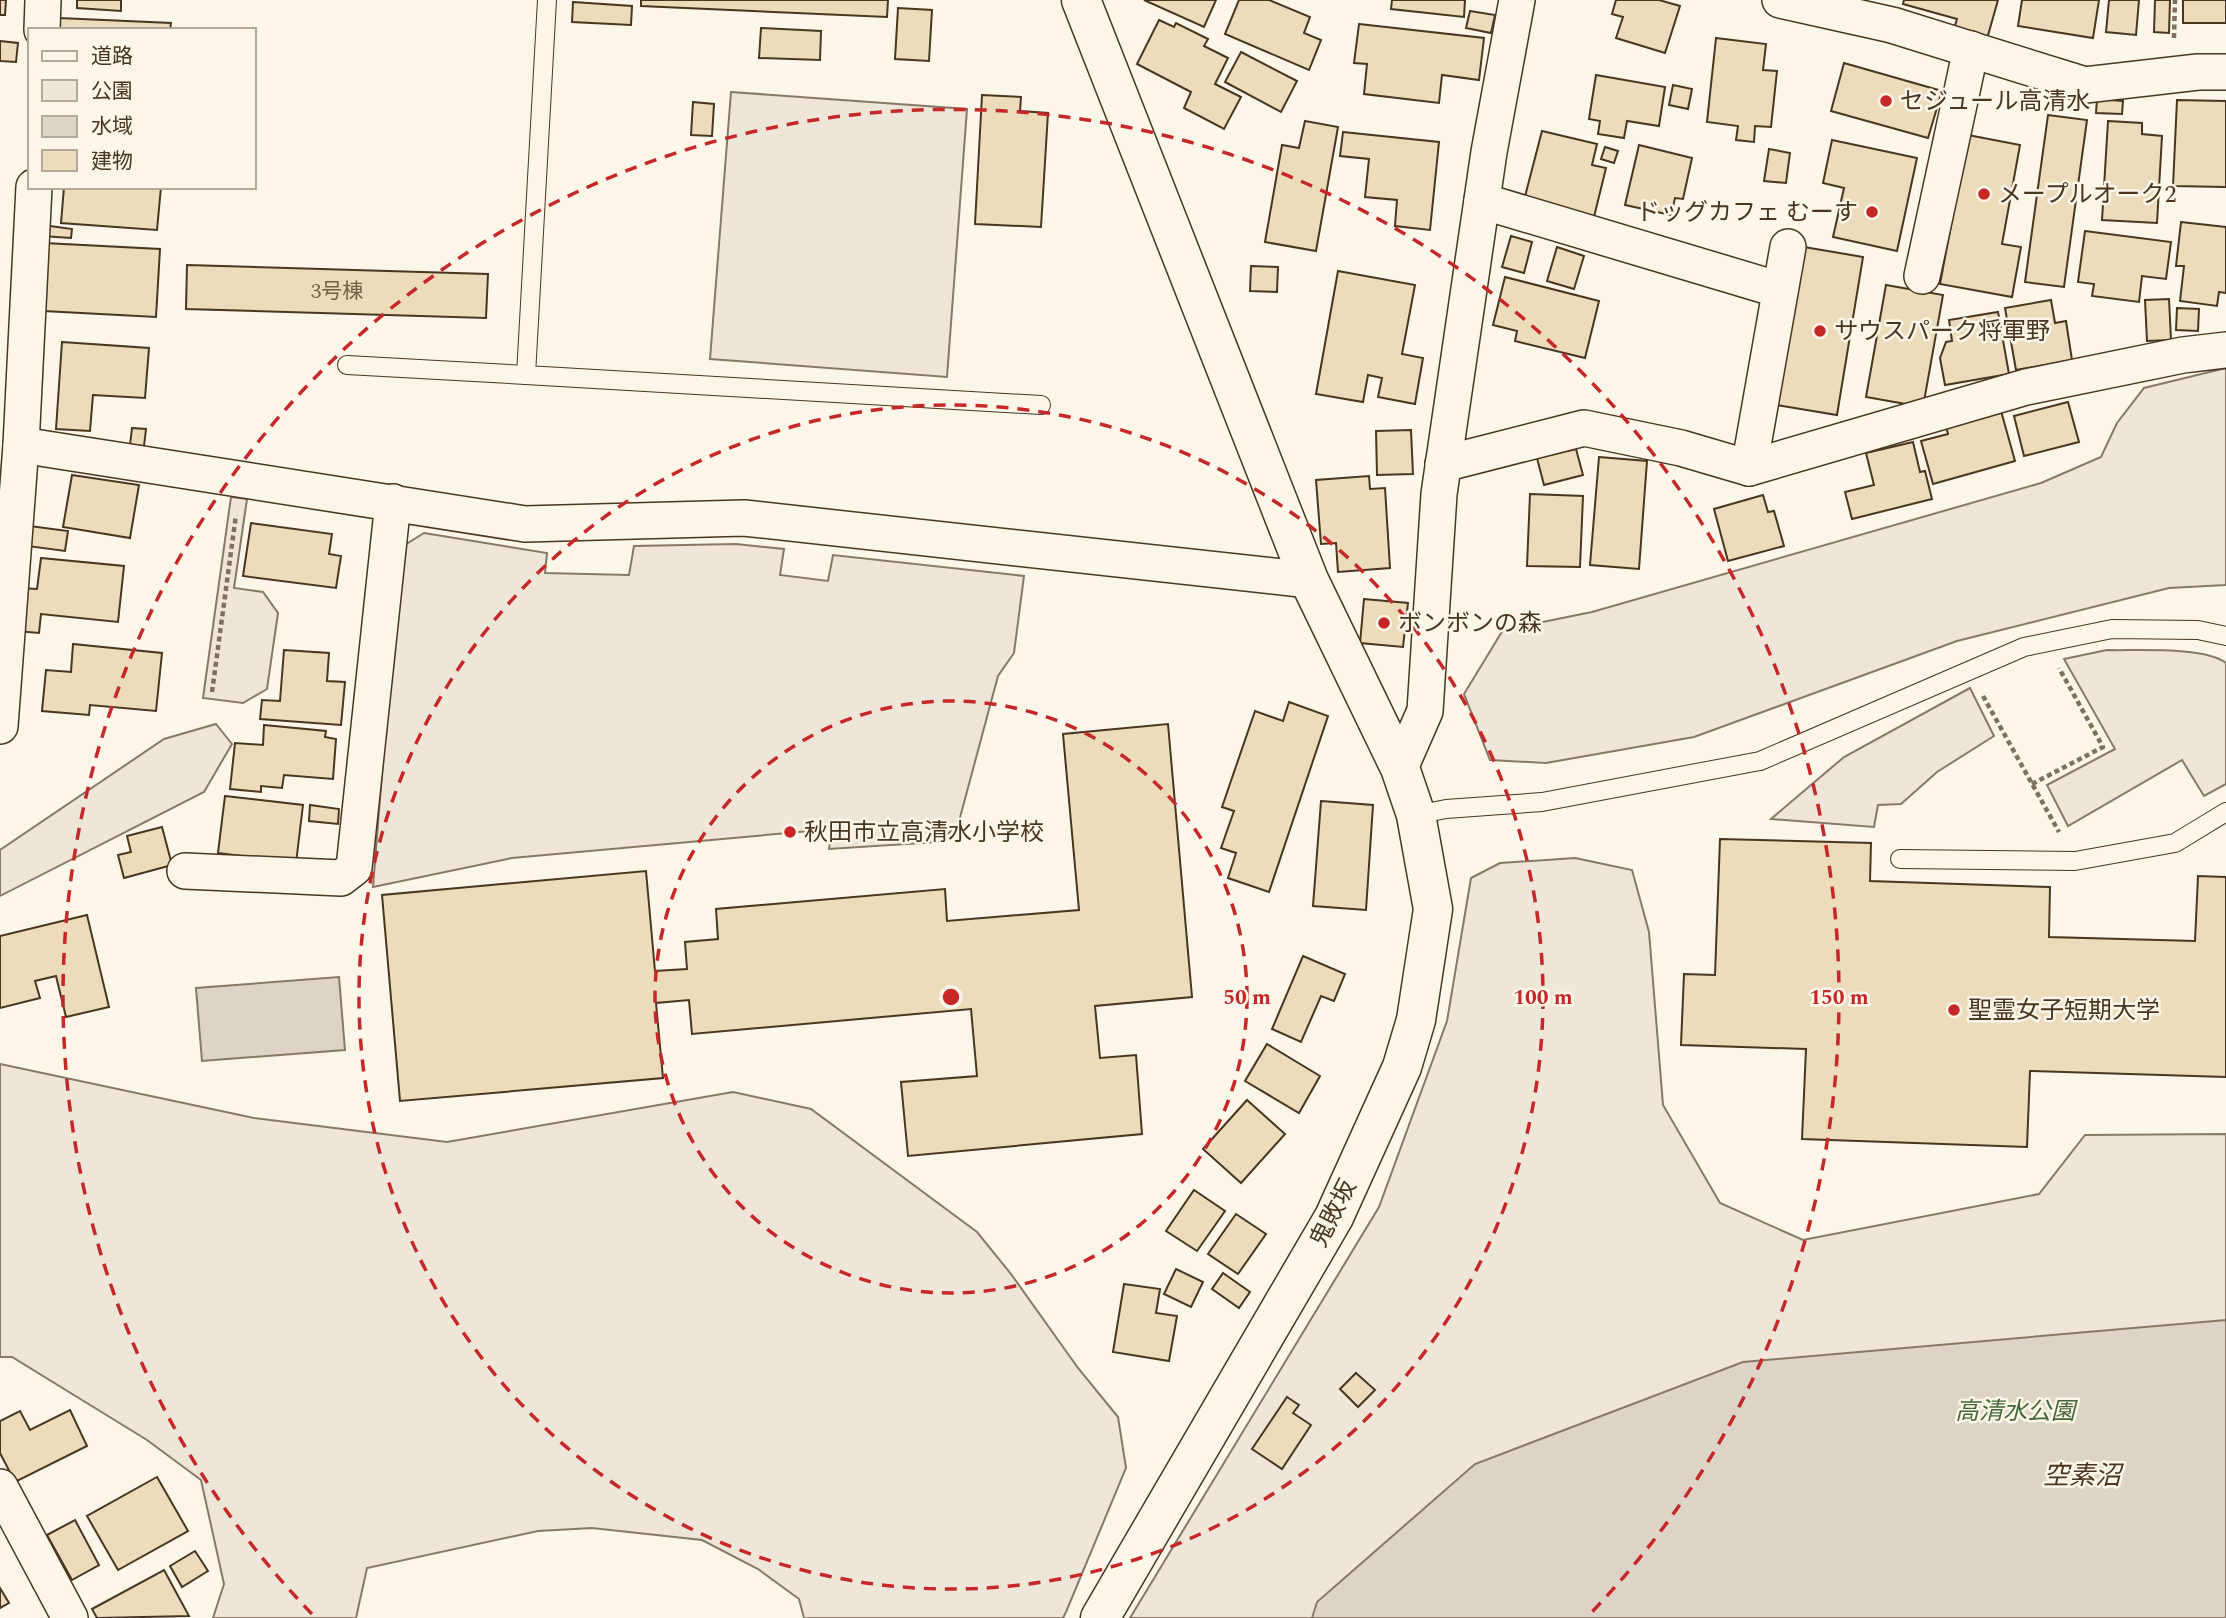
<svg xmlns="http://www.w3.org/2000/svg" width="2226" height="1618" font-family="Spectral,'Noto Sans JP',serif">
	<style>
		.green { fill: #ede6d9; stroke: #887966; stroke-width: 2 }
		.water { fill: #dcd4c6; stroke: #887966; stroke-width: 2 }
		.building { fill: #ecdcbc; stroke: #4a3520; stroke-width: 2 }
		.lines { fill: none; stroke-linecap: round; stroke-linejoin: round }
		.lane-casing { stroke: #4a3520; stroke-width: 20 }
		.street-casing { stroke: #4a3520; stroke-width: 38 }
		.secondary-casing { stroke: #4a3520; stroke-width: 41 }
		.path { stroke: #7f6f5c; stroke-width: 4.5; stroke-dasharray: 5 3.5; stroke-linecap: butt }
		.lane { stroke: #fbf6e9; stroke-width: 18 }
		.street { stroke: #fbf6e9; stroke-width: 35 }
		.secondary { stroke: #fbf6e9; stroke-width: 38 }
		.ring { fill: none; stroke: #c62828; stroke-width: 3.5; stroke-dasharray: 12 9 }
		.poi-dot { fill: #c62828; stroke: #fbf6e9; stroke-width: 2.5 }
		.labels { text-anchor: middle; stroke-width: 5; stroke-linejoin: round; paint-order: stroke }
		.number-label { font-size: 21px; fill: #725f47 }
		.poi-label { font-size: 24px; fill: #4a3520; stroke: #fbf6e9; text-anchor: start }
		.street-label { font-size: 24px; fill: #4a3520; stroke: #fbf6e9 }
		.park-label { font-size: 24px; font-style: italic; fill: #436837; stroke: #fbf6e9 }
		.water-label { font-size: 26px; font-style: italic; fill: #4a3520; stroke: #fbf6e9 }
		.centre { fill: #c62828; stroke: #fbf6e9; stroke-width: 3.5 }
		.ring-label { font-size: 21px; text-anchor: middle; font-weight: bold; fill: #c62828; stroke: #fbf6e9; stroke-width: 5; stroke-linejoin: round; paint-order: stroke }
	</style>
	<rect width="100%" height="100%" fill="#fbf6e9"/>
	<g class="green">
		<path d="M 731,92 L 967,109 L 947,377 L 710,359 Z"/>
		<path d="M 2226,368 L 2226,585 L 2169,588 L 1957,641 L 1694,737 L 1546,763 L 1490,760 L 1464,694 L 1503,630 L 1592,612 L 2041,483 L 2101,457 L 2117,423 L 2144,388 Z"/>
		<path d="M 231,497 L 247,499 L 234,588 L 263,592 L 278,613 L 267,689 L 243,703 L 203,698 Z"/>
		<path d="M 424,533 L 547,553 L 545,573 L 629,575 L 634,546 L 736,544 L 784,549 L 780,575 L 828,581 L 833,555 L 1024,576 L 1014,653 L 998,676 L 958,825 L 938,842 L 829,849 L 832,829 L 512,858 L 373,887 L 400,548 Z"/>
		<path d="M 2107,650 C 2135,651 2205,646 2226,663 L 2226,784 L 2204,796 L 2182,760 L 2068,826 L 2047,785 L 2115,749 L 2064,659 Z"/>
		<path d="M 1970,688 L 1994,736 L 1937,772 L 1901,804 L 1878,805 L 1874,827 L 1771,819 L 1844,757 Z"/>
		<path d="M 216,724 L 232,744 L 204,792 L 0,896 L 0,850 L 164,739 Z"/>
		<path d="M 1575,858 L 1632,870 L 1649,932 L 1663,1105 L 1720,1203 L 1803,1240 L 2039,1194 L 2085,1135 L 2226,1134 L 2226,1618 L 1130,1618 L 1379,1207 L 1447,1021 L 1471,878 L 1500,863 Z"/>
		<path d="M 0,1064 L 254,1118 L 447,1142 L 733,1092 L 811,1109 L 977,1232 L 1011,1274 L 1078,1368 L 1118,1417 L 1126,1468 L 1066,1612 L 1063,1618 L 804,1618 L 799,1599 L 758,1569 L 702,1540 L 592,1528 L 538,1531 L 367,1568 L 356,1618 L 213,1618 L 224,1584 L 201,1480 L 147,1440 L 12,1357 L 0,1357 Z"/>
	</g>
	<g class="water">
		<path d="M 339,977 L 345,1050 L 202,1061 L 196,988 Z"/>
		<path d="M 2226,1320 L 2226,1618 L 1312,1618 L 1317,1602 L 1475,1464 L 1743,1362 Z"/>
	</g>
	<g class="building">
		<path d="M 0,0 L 6,0 L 5,15 L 0,15 Z"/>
		<path d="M 77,0 L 121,0 L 121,11 L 77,8 Z"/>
		<path d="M 641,0 L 888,0 L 887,17 L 641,6 Z"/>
		<path d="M 1144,0 L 1216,0 L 1204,27 Z"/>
		<path d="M 1239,0 L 1269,0 L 1310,17 L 1304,33 L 1321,40 L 1309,70 L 1225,34 Z"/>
		<path d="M 1392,0 L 1465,0 L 1464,17 L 1391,9 Z"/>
		<path d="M 1616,0 L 1659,0 L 1680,6 L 1665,53 L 1616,38 L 1623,17 L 1612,14 Z"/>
		<path d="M 1904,0 L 1998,0 L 1987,39 L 1954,29 L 1957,19 L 1903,4 Z"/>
		<path d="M 2022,0 L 2099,0 L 2093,38 L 2018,26 Z"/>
		<path d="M 2109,0 L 2139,0 L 2136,35 L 2106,32 Z"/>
		<path d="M 2155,0 L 2170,0 L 2169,33 L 2154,32 Z"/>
		<rect x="2183" y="0" width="43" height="23"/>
		<path d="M 573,2 L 632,6 L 631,25 L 572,22 Z"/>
		<path d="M 898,8 L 932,10 L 929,61 L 895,59 Z"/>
		<path d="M 1470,11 L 1495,15 L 1491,33 L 1466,28 Z"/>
		<path d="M 59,18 L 171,23 L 170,30 L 58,30 Z"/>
		<path d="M 1159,20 L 1174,27 L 1176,23 L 1208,39 L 1204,46 L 1228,58 L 1215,84 L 1241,97 L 1224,129 L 1184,108 L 1191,92 L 1137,64 Z"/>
		<path d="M 1359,24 L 1484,38 L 1479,80 L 1442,75 L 1439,103 L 1364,94 L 1367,64 L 1354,63 Z"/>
		<path d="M 761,28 L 821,31 L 820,60 L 759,58 Z"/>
		<path d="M 1716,38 L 1766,44 L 1763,70 L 1777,71 L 1771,127 L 1755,126 L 1754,142 L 1736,140 L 1738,126 L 1707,122 Z"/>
		<path d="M 0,41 L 18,43 L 16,62 L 0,61 Z"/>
		<path d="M 1241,52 L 1297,81 L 1281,112 L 1225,82 Z"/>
		<path d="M 1844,63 L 1942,91 L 1928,138 L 1831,111 Z"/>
		<path d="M 1596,75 L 1665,87 L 1659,126 L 1627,121 L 1624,138 L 1598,134 L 1600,121 L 1589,119 Z"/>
		<path d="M 1673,85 L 1692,89 L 1688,109 L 1669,105 Z"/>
		<path d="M 982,95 L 1021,97 L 1020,111 L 1048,113 L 1041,227 L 975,224 Z"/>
		<path d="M 2097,99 L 2123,101 L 2122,114 L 2096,113 Z"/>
		<path d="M 2177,100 L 2226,101 L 2226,187 L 2173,186 Z"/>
		<path d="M 693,102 L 714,104 L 712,136 L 691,135 Z"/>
		<path d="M 2048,115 L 2087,120 L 2064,287 L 2025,282 Z"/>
		<path d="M 1305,121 L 1338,127 L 1316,251 L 1265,242 L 1282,145 L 1299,148 Z"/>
		<path d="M 2108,121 L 2142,123 L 2142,134 L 2162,136 L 2157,223 L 2102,220 Z"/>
		<path d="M 1542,131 L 1597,144 L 1592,165 L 1606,168 L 1593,221 L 1523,204 Z"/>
		<path d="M 1343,132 L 1439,142 L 1430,230 L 1395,226 L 1397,200 L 1365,197 L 1369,159 L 1340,156 Z"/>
		<path d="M 1968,135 L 2020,145 L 2002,244 L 2021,247 L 2012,297 L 1940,284 Z"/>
		<path d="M 1832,140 L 1917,158 L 1897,251 L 1833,237 L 1844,188 L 1823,183 Z"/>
		<path d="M 1639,145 L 1692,158 L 1683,199 L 1675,198 L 1671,215 L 1625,205 Z"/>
		<path d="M 1605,147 L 1618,151 L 1614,163 L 1601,159 Z"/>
		<path d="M 1769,149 L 1790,153 L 1786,183 L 1764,181 Z"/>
		<path d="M 64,187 L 161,187 L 157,230 L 61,223 Z"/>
		<path d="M 2181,222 L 2226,227 L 2226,293 L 2219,292 L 2217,306 L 2180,301 L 2184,266 L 2176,266 Z"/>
		<path d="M 43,225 L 72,229 L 71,238 L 42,236 Z"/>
		<path d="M 2085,231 L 2171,242 L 2166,279 L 2142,276 L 2139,302 L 2092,296 L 2094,284 L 2078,282 Z"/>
		<path d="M 1511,236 L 1532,242 L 1524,273 L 1502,267 Z"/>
		<path d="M 44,243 L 160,249 L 156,317 L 44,311 Z"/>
		<path d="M 1557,247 L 1584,256 L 1574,289 L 1547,281 Z"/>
		<path d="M 1804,247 L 1863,257 L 1837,415 L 1777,405 Z"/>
		<path d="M 187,265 L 488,274 L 486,318 L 186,309 Z"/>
		<path d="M 1251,266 L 1278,267 L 1277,292 L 1250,291 Z"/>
		<path d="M 1338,271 L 1415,285 L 1402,354 L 1423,358 L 1415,404 L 1378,397 L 1382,378 L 1368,375 L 1363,402 L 1316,394 Z"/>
		<path d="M 1505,277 L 1599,301 L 1585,358 L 1515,341 L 1517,331 L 1493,325 Z"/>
		<path d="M 1886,285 L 1943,295 L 1923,407 L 1866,397 Z"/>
		<path d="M 2169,299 L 2171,340 L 2147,341 L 2145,300 Z"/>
		<path d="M 2051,300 L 2055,323 L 2066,321 L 2072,360 L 2016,370 L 2005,308 Z"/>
		<path d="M 2177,308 L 2199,309 L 2198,331 L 2176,330 Z"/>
		<path d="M 1998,312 L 2009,374 L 1945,385 L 1940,358 L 1946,342 L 1952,341 L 1949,320 Z"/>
		<path d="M 62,342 L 149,348 L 145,398 L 93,395 L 90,431 L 56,429 Z"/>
		<path d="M 2068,402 L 2079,442 L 2024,456 L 2014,416 Z"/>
		<path d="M 2001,411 L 2015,461 L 1933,484 L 1921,441 L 1948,434 L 1944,419 Z"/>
		<path d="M 132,428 L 146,429 L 144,446 L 130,445 Z"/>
		<path d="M 1411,430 L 1413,474 L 1377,475 L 1376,431 Z"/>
		<path d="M 1913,442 L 1920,472 L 1925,471 L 1932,499 L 1852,519 L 1845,492 L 1874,485 L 1866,453 Z"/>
		<path d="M 1576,449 L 1583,475 L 1544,485 L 1537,458 Z"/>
		<path d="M 1599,457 L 1647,461 L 1639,569 L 1590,565 Z"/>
		<path d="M 72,475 L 139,485 L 130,538 L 63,527 Z"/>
		<path d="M 1369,476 L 1370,489 L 1385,488 L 1390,568 L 1338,572 L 1336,543 L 1321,544 L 1316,480 Z"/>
		<path d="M 1530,494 L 1583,496 L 1580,567 L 1527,566 Z"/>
		<path d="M 1763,495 L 1768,512 L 1774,511 L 1784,546 L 1728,561 L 1714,509 Z"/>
		<path d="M 251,523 L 332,534 L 329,554 L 341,556 L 336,588 L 243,576 Z"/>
		<path d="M 22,525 L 68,531 L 65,551 L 20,545 Z"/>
		<path d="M 41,558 L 124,566 L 118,622 L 41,614 L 39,633 L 17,631 L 21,588 L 37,589 Z"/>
		<path d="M 1364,599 L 1408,603 L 1403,647 L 1360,643 Z"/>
		<path d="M 73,644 L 162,653 L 156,711 L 90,705 L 89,715 L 42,711 L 46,670 L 71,672 Z"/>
		<path d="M 284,650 L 329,653 L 327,681 L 345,682 L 341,725 L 260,719 L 262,700 L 280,701 Z"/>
		<path d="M 1289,702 L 1328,716 L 1269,892 L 1228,878 L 1236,853 L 1221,848 L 1234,811 L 1222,807 L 1255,711 L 1283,721 Z"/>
		<path d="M 1168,724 L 1192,997 L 1095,1006 L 1100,1058 L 1136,1055 L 1142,1134 L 908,1156 L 901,1082 L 977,1076 L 971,1009 L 692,1034 L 689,1000 L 656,1003 L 663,1078 L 400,1101 L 382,895 L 646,871 L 655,971 L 687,969 L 685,942 L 718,939 L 716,909 L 945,889 L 947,921 L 1079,910 L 1063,734 Z"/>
		<path d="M 264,725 L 326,731 L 325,737 L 336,739 L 333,779 L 284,775 L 282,788 L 261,786 L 261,792 L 230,789 L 235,743 L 263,745 Z"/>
		<path d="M 225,796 L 303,805 L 296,863 L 218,853 Z"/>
		<path d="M 1321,801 L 1373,805 L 1366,910 L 1313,906 Z"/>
		<path d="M 310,805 L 339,809 L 338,824 L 309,821 Z"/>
		<path d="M 162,827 L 172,865 L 124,878 L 118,855 L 131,852 L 127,836 Z"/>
		<path d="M 1720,839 L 1871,843 L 1870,881 L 2050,887 L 2049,937 L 2195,941 L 2198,876 L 2226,877 L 2226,1077 L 2030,1071 L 2027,1147 L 1802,1139 L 1806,1049 L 1681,1045 L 1684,974 L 1715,975 Z"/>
		<path d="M 87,915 L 109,1007 L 66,1017 L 56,976 L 35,981 L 40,998 L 0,1008 L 0,936 Z"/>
		<path d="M 1303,956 L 1345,974 L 1334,1001 L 1321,996 L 1301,1042 L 1272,1029 Z"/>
		<path d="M 1267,1044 L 1320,1076 L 1299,1113 L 1245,1081 Z"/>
		<path d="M 1247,1100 L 1285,1134 L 1241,1183 L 1203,1149 Z"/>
		<path d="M 1194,1190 L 1225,1211 L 1197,1251 L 1166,1231 Z"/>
		<path d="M 1236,1214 L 1266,1234 L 1238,1274 L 1208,1254 Z"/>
		<path d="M 1176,1269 L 1203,1282 L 1191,1307 L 1164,1294 Z"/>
		<path d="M 1223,1273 L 1250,1292 L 1239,1308 L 1212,1289 Z"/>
		<path d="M 1124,1284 L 1160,1289 L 1156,1313 L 1177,1316 L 1169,1361 L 1113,1352 Z"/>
		<path d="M 1356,1373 L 1375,1390 L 1358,1407 L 1340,1389 Z"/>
		<path d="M 1287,1397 L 1299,1405 L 1293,1413 L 1311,1425 L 1282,1469 L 1252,1449 Z"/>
		<path d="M 70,1410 L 87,1446 L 15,1482 L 0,1453 L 0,1421 L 20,1411 L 30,1430 Z"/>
		<path d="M 157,1477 L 188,1531 L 118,1570 L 87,1516 Z"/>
		<path d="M 75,1520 L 99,1565 L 72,1580 L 47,1535 Z"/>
		<path d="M 195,1551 L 208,1571 L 182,1587 L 170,1566 Z"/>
		<path d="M 164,1570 L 189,1616 L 97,1618 L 92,1609 Z"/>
		<path d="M 0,1588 L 9,1603 L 0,1608 Z"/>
	</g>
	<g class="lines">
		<g class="lane-casing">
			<g id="lane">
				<path d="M 547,0 L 526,375 L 1041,405"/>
				<path d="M 347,365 L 526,375"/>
				<path d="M 1416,815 L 1446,809 L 1542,802 L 1760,761 L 2024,647 L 2112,629 L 2198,630 L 2226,636"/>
				<path d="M 1900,859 L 2075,861 L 2175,843 L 2226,812"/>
			</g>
		</g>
		<g class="street-casing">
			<g id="street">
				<path d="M 1780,0 L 1892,25 L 2085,85 L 2198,72 L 2226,72"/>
				<path d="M 42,30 L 43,0"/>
				<path d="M 1482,201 L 1780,290"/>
				<path d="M 1922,276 L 1971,49"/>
				<path d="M 21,445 L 525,524 L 744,518 L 1309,580"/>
				<path d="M 1443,464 L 1584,428 L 1681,448 L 1749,468 L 2026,387 L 2183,355 L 2226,350"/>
				<path d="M 1749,468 L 1788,247"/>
				<path d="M 0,726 L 21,445 L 34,187"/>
				<path d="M 1400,768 L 1425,711 L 1439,494 L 1489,152 L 1517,0"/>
				<path d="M 185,871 L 341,878 L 354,868 L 393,502"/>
				<path d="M 0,1487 L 70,1618"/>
			</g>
		</g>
		<g class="secondary-casing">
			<path id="secondary" d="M 1081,0 L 1309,580 L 1400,768 L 1416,815 L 1433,909 L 1416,1020 L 1402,1067 L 1334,1217 L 1100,1618"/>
		</g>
		<g class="path">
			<path d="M 2174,38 L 2175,0"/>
			<path d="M 212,692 L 236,515"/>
			<path d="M 1983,696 L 2059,832"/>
			<path d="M 2032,784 L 2103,747 L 2059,668"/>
		</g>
		<use href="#lane" class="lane"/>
		<use href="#street" class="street"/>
		<use href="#secondary" class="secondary"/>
	</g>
	<g class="ring">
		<circle cx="951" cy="997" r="296"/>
		<circle cx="951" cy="997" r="592"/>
		<path d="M312 1614A888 888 0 1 1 1590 1614"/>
	</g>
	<g class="poi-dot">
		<circle cx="1886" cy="101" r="7"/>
		<circle cx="1984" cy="194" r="7"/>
		<circle cx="1872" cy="212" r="7"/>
		<circle cx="1820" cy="331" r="7"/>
		<circle cx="1384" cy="623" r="7"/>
		<circle cx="790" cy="832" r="7"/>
		<circle cx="1954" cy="1010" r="7"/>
	</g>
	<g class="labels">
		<g class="number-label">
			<text x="337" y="298">3号棟</text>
		</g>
		<g class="poi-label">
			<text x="1900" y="109">セジュール高清水</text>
			<text x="1998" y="202">メープルオーク2</text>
			<text x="1858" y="220" text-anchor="end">ドッグカフェ むーす</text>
			<text x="1834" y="339">サウスパーク将軍野</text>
			<text x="1398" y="631">ボンボンの森</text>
			<text x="804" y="840">秋田市立高清水小学校</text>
			<text x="1968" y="1018">聖霊女子短期大学</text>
		</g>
		<g class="street-label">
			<text transform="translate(1333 1213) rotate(-63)" y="8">鬼敗坂</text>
		</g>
		<g class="park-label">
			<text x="2015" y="1419">高清水公園</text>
		</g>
		<g class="water-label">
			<text x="2082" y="1484">空素沼</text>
		</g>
	</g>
	<circle cx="951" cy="997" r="10" class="centre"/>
	<g class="ring-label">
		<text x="1247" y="1004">50 m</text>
		<text x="1543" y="1004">100 m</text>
		<text x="1839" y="1004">150 m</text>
	</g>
	<rect x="28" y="28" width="228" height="161" fill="#fbf6e9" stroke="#b4a999" stroke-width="2"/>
	<rect x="42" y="51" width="35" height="10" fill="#fbf6e9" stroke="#b4a999" stroke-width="2"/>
	<text x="91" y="63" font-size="21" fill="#4a3520">道路</text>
	<rect x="42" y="80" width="35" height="21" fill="#ede6d9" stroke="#b4a999" stroke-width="2"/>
	<text x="91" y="98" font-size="21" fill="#4a3520">公園</text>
	<rect x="42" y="116" width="35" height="21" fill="#dcd4c6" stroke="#b4a999" stroke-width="2"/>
	<text x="91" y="133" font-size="21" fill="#4a3520">水域</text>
	<rect x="42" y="150" width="35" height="21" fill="#ecdcbc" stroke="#b4a999" stroke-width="2"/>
	<text x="91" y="168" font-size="21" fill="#4a3520">建物</text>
</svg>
